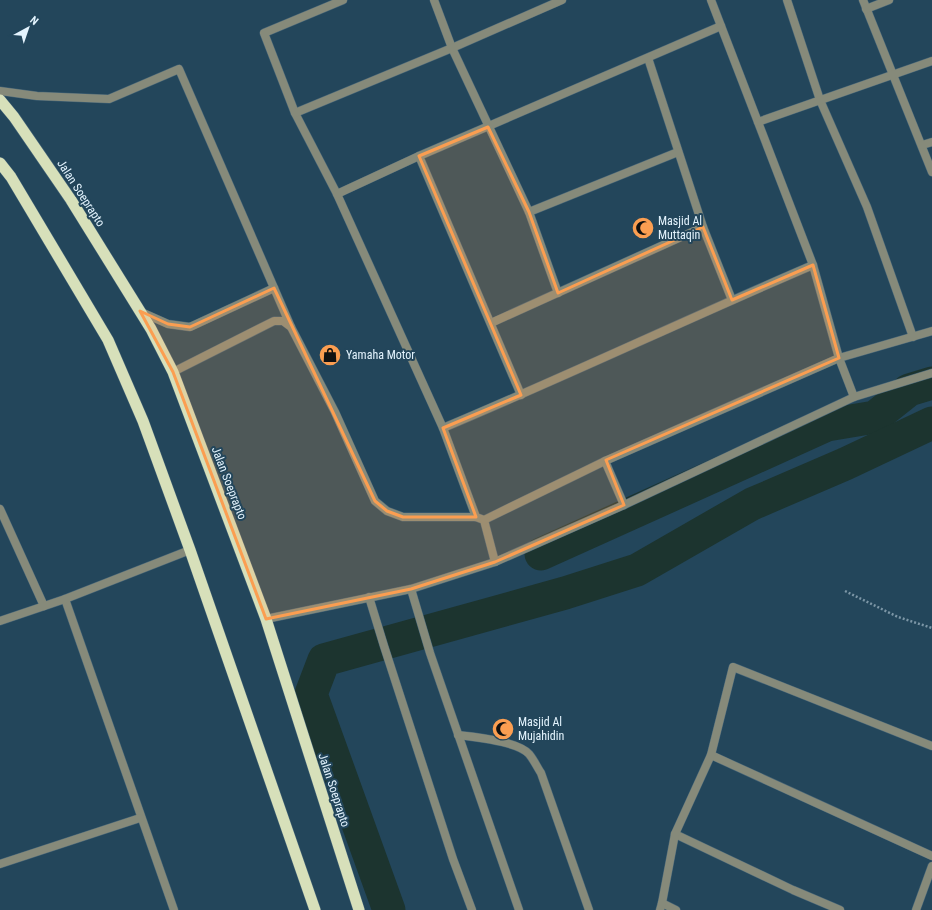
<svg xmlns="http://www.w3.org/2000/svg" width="932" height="910" font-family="'Roboto Condensed',sans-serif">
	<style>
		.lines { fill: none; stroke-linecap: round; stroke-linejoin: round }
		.river { stroke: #1c342f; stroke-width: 33 }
		.service-casing { stroke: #466578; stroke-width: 9 }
		.minor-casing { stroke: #466578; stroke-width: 9 }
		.tertiary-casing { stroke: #466578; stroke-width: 9 }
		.trunk-casing { stroke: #466578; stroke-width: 12 }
		.path { stroke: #7c96a6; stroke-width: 2.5; stroke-dasharray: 2 2; stroke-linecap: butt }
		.service { stroke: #868a7a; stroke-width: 8 }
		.minor { stroke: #868a7a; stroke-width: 8 }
		.tertiary { stroke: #868a7a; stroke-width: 8 }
		.trunk { stroke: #d7e0ba; stroke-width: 11 }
		.marked { fill: #fb9e51; fill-opacity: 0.2; stroke: #fb9e51; stroke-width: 3; stroke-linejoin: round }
		.labels { text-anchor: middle; stroke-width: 4; stroke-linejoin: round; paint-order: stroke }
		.street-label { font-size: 12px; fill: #e4f4fe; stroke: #23465b }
		.poi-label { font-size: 12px; fill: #e4f4fe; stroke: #23465b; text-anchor: start }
	</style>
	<rect width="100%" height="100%" fill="#23465b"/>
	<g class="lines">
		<g class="river">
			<path d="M 541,554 L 827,425 L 875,417 L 909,390 L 932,383"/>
			<path d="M 389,910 L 311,694 L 324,660 L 565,593 L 637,570 L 752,504 L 845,464 L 932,423"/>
		</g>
		<g class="service-casing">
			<g id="service">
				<path d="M 0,509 L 44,606"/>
				<path d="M 65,599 L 174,910"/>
				<path d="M 0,864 L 140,818"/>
			</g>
		</g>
		<g class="minor-casing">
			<g id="minor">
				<path d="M 343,0 L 264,33 L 295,113 L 337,194 L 443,428 L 476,517 L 484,520 L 495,562"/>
				<path d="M 434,0 L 452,48 L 529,212 L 558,293"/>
				<path d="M 711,0 L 813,265 L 839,358 L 854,397"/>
				<path d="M 787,0 L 820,100 L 867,207 L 913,337"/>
				<path d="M 863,0 L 932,172"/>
				<path d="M 866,9 L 889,0"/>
				<path d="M 648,58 L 703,227 L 732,300"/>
				<path d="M 0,91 L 37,96 L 109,99 L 179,69 L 291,327"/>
				<path d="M 295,113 L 452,48 L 562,0"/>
				<path d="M 758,122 L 932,61"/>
				<path d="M 922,145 L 932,142"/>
				<path d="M 419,156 L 521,395"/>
				<path d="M 337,194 L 419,156 L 721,26"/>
				<path d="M 529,212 L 678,152"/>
				<path d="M 141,312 L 168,324 L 190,327 L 274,288"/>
				<path d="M 491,323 L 703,227"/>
				<path d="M 173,372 L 274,321 L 283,321 L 291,327 L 335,412 L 375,501 L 387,511 L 403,517 L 476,517"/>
				<path d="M 443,428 C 567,376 689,318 813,265"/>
				<path d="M 605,461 L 624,505"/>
				<path d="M 484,520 L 605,461 L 839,358 L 932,331"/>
				<path d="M 411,589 L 430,653 L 519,910"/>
				<path d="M 369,597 L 384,646 L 453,859 L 472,910"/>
				<path d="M 0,621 L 65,599 L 190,550"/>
				<path d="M 458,735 C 475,737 518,741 529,754 C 534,760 537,767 541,773 L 589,910"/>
				<path d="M 711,755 L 932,856"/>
				<path d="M 675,834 L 793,890 L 840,910"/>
				<path d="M 662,903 L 676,910"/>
				<path d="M 660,910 L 662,903 L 675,834 L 711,755 L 733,667 L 932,746"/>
				<path d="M 916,910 L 932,866"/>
			</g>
		</g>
		<g class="tertiary-casing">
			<path id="tertiary" d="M 266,619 L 411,589 L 495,562 L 624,505 L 854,397 L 932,373"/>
		</g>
		<g class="trunk-casing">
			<g id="trunk">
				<path d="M 0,100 L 14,117 L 71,200 L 151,329 L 173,372 L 266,619 L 359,910"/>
				<path d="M 0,163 L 11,177 L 108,340 L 143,421 L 190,550 L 315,910"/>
			</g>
		</g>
		<path class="path" d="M 845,591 L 898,617 L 932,628"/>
		<use href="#service" class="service"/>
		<use href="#minor" class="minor"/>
		<use href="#tertiary" class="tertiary"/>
		<use href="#trunk" class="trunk"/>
	</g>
	<path class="marked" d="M 488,127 L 529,212 L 558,293 L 703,227 L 732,300 L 813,265 L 839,358 L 606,460 L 624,505 L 495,562 L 411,589 L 266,619 L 173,372 L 140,311 L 168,324 L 190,327 L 274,288 L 375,501 L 387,511 L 403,517 L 476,517 L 443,428 L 521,395 L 419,156 Z"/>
	<defs>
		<g id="mosque-disc" transform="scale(1.15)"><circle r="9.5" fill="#fb9e51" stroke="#23465b"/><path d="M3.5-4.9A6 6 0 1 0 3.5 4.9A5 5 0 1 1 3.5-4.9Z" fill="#111"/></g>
		<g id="shop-disc" transform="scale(1.15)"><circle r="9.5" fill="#fb9e51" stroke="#23465b"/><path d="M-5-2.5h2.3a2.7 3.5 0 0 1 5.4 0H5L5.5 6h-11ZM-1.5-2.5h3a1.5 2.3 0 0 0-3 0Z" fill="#111"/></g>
	</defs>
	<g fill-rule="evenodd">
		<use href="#mosque-disc" x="643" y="228"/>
		<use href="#shop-disc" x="330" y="355"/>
		<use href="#mosque-disc" x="503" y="729"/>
	</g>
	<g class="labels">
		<g class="street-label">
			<text transform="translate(81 193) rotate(57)" y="4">Jalan Soeprapto</text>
			<text transform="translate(229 483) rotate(69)" y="4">Jalan Soeprapto</text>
			<text transform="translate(334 790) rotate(72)" y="4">Jalan Soeprapto</text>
		</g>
		<g class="poi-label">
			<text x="658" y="225">Masjid Al<tspan x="658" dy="14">Muttaqin</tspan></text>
			<text x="346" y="359">Yamaha Motor</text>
			<text x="518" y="726">Masjid Al<tspan x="518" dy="14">Mujahidin</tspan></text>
		</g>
	</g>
	<g transform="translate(28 28) rotate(40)" stroke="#23465b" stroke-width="3" paint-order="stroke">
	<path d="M0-3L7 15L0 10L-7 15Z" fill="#e4f4fe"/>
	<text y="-6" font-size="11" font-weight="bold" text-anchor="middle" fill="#e4f4fe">N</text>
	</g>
</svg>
